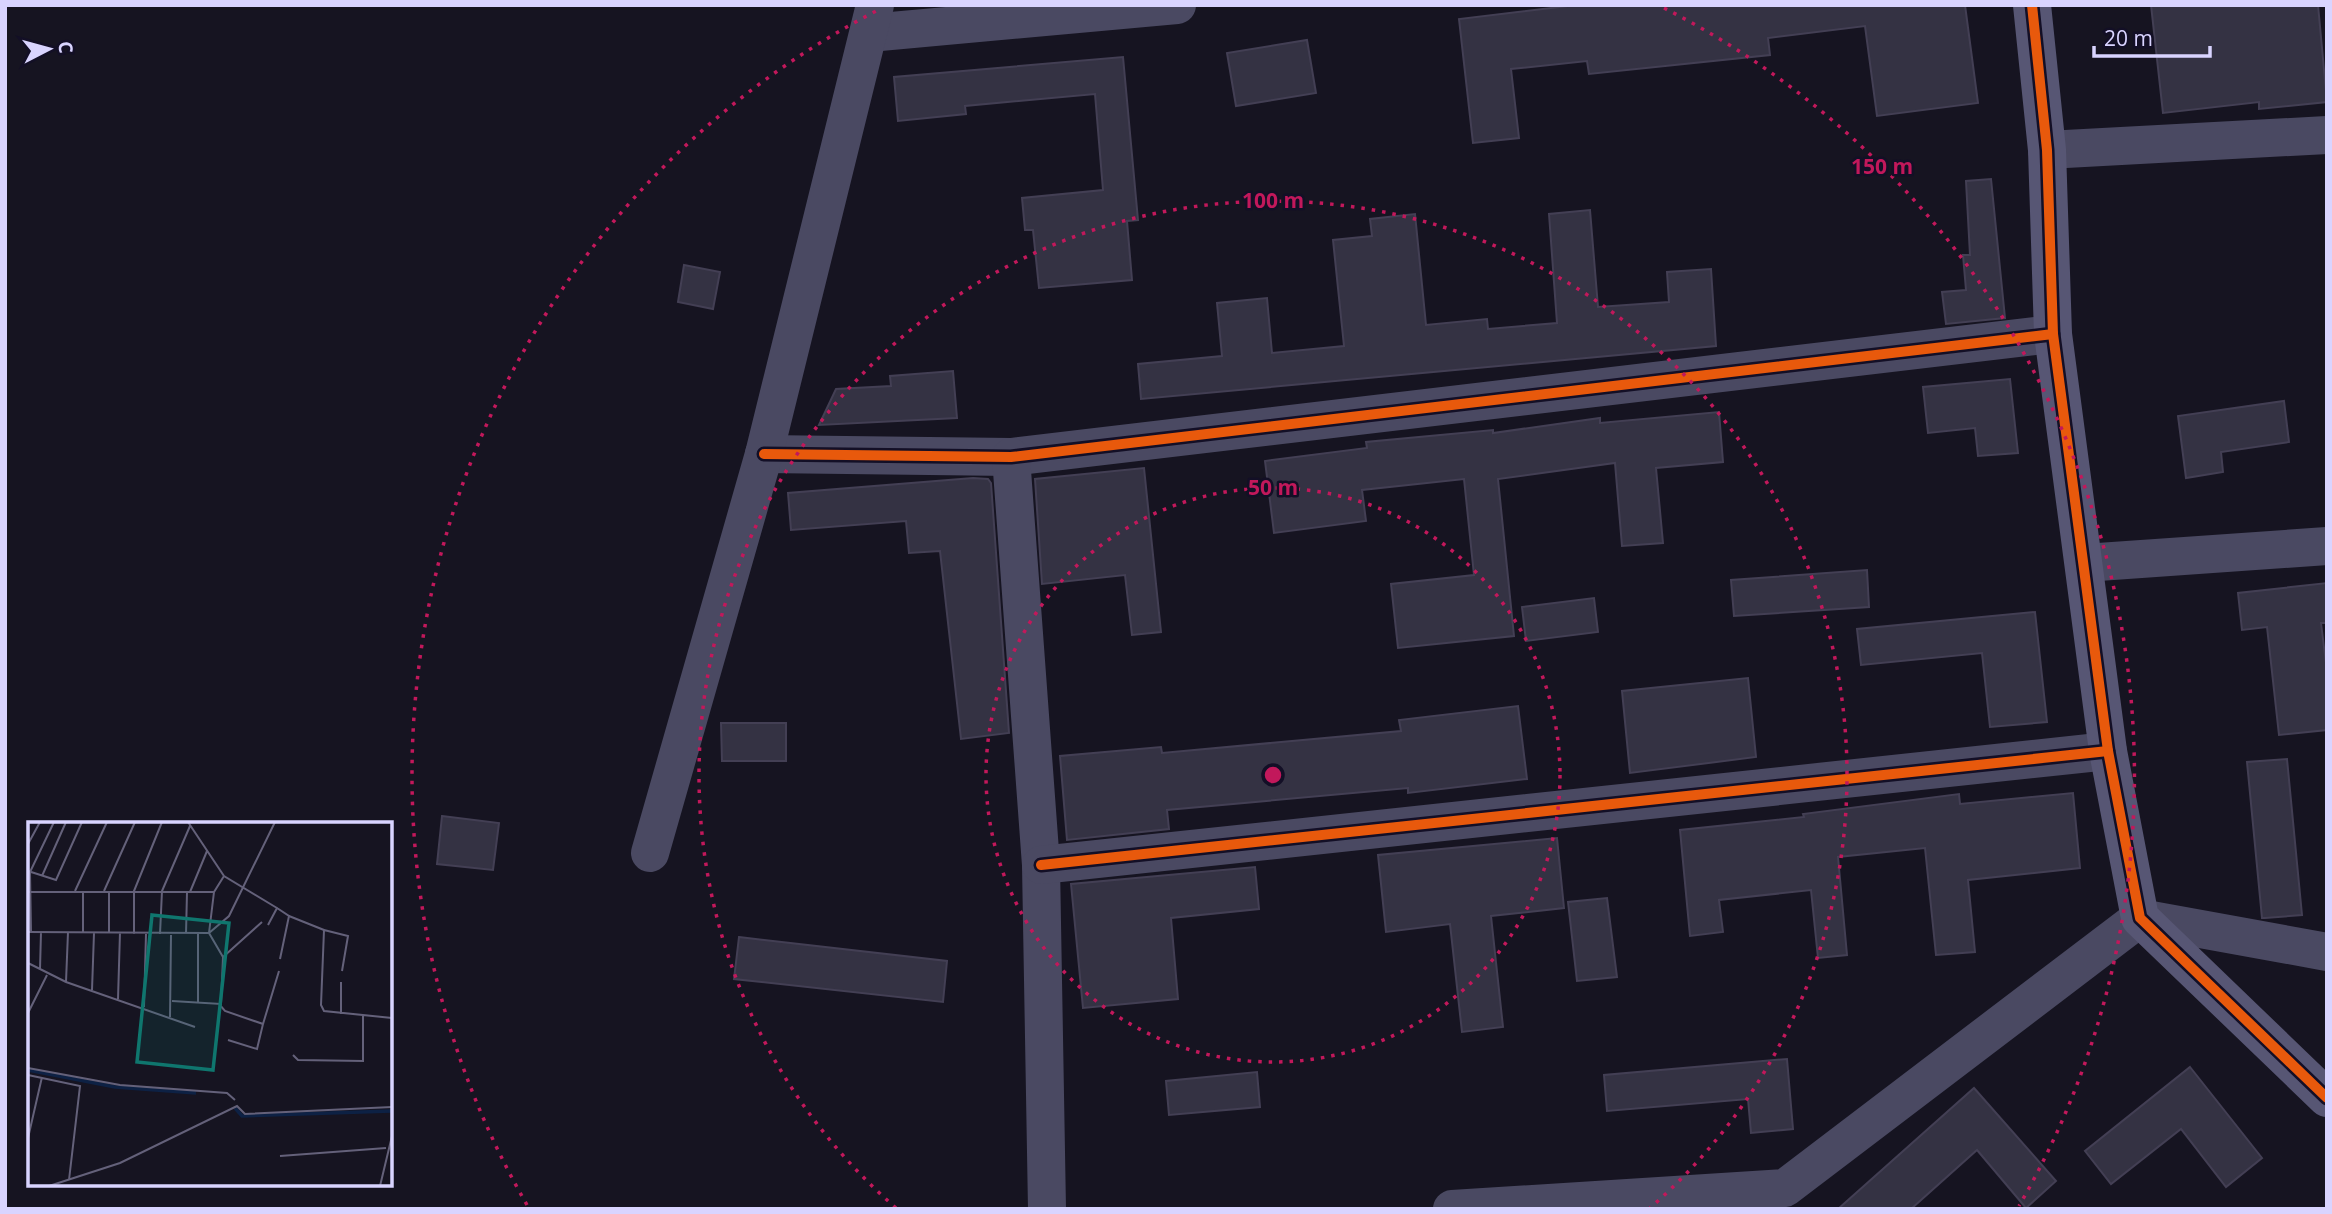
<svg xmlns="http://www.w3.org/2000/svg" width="2332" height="1214" font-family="'Open Sans',sans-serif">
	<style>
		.building { fill: #343243; stroke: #433f54; stroke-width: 2 }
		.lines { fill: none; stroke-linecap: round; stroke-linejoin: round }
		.street { stroke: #4a4962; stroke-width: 38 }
		.secondary { stroke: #575674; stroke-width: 38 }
		.cycleway-casing { stroke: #130f26; stroke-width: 15 }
		.cycleway { stroke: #e8590c; stroke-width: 10 }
		.ring { fill: none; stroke: #c2185b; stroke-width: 3.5; stroke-dasharray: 3.5 7 }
		.inset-river { fill: none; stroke: #0d2144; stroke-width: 3.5 }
		.inset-road { fill: none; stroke: #64617a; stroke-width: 2 }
		.view { fill: #0f766e; fill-opacity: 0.15; stroke: #0f766e; stroke-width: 3.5 }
		.inset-edge { fill: none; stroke: #d9d4ff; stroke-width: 3.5 }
		.centre { fill: #c2185b; stroke: #130f26; stroke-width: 3.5 }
		.ring-label { font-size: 21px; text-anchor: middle; font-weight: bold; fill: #c2185b; stroke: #130f26; stroke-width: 5; stroke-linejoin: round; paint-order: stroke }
	</style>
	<rect width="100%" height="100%" fill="#161421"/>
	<g class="building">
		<path d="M 1576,5 L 1965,5 L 1978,103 L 1877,116 L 1865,26 L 1768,38 L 1770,55 L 1589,74 L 1587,61 L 1511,69 L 1519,138 L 1473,143 L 1459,19 Z"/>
		<path d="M 2151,5 L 2318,5 L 2327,102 L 2259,109 L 2259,102 L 2163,113 Z"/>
		<path d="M 1307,40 L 1316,93 L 1236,106 L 1227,53 Z"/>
		<path d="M 1123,57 L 1138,220 L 1127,221 L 1132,280 L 1039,288 L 1033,230 L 1025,230 L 1022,198 L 1103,190 L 1095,94 L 965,106 L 966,114 L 898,121 L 894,77 Z"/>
		<path d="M 1991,179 L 2005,318 L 1946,324 L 1942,292 L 1966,290 L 1963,255 L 1970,255 L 1966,181 Z"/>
		<path d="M 1590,210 L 1598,307 L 1669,302 L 1667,272 L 1711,269 L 1716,346 L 1141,399 L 1138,364 L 1222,356 L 1217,303 L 1267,298 L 1272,353 L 1344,346 L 1333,240 L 1372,236 L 1370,219 L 1415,214 L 1426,325 L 1487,319 L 1488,329 L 1557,323 L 1549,214 Z"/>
		<path d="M 684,265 L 720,272 L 713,309 L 678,302 Z"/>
		<path d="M 953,371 L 957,418 L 819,425 L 836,389 L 891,386 L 890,376 Z"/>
		<path d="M 2010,379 L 2018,453 L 1978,456 L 1975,428 L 1928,433 L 1923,387 Z"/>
		<path d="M 2284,401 L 2289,442 L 2221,452 L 2223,472 L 2186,478 L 2178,416 Z"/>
		<path d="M 1719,412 L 1723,462 L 1656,468 L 1663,543 L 1622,546 L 1615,463 L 1498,479 L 1514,636 L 1398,648 L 1391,584 L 1474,575 L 1464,479 L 1362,490 L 1366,521 L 1274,533 L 1265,461 L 1367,448 L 1366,442 L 1493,430 L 1493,433 L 1600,418 L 1600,423 Z"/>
		<path d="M 1144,468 L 1161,632 L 1132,635 L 1125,575 L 1042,584 L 1035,479 Z"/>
		<path d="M 973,478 L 988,479 L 991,483 L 1009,733 L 961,739 L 940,551 L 909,553 L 906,521 L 791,530 L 788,493 Z"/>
		<path d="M 1867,570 L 1869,607 L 1734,616 L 1731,580 Z"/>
		<path d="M 2327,583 L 2327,623 L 2321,623 L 2327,671 L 2327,730 L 2279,735 L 2267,627 L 2242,630 L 2238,593 Z"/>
		<path d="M 1594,598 L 1598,632 L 1526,641 L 1522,607 Z"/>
		<path d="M 2035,612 L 2047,722 L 1990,727 L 1982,653 L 1861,665 L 1857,629 Z"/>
		<path d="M 1748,678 L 1756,757 L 1630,773 L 1622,691 Z"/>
		<path d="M 1518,706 L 1527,779 L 1408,793 L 1408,788 L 1167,810 L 1169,829 L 1067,840 L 1060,756 L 1161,747 L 1162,753 L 1401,731 L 1399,720 Z"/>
		<path d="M 721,723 L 786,723 L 786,761 L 722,761 Z"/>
		<path d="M 2287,759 L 2302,915 L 2265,918 L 2262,918 L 2247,762 Z"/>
		<path d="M 2073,793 L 2080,868 L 1968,880 L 1975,952 L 1936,955 L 1925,848 L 1838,857 L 1847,955 L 1818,958 L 1811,890 L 1719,900 L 1723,932 L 1690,936 L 1680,830 L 1804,817 L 1803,814 L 1959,794 L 1960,804 Z"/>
		<path d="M 442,816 L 499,823 L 493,870 L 437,864 Z"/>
		<path d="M 1557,838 L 1564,908 L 1491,916 L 1503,1027 L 1462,1032 L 1450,924 L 1386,932 L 1378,855 Z"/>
		<path d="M 1255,867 L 1259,909 L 1171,918 L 1178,999 L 1083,1008 L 1071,884 Z"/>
		<path d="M 1607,898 L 1617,977 L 1577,981 L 1568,902 Z"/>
		<path d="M 739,937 L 947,961 L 943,1002 L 734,979 Z"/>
		<path d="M 1787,1059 L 1793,1129 L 1751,1133 L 1748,1099 L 1607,1111 L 1604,1075 Z"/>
		<path d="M 2190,1067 L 2262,1158 L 2226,1187 L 2181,1129 L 2111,1184 L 2085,1151 Z"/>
		<path d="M 1257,1072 L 1260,1107 L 1169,1115 L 1166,1081 Z"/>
		<path d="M 1974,1088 L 2056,1181 L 2026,1208 L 1977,1150 L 1911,1209 L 1838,1209 Z"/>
	</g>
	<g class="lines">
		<g class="street">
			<path d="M 869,33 L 1177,5"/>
			<path d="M 2047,150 L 2327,135"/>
			<path d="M 764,454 L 1011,457 L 2053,334"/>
			<path d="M 1011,457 L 1041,865 L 1047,1209"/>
			<path d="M 2084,563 L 2327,546"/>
			<path d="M 650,853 L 764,454 L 875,5"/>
			<path d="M 1041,865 L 2108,751"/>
			<path d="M 1452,1209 L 1785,1188 L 2140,918 L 2327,952"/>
		</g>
		<path class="secondary" d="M 2032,5 L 2047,150 L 2053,334 L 2108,751 L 2140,918 L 2327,1098"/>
		<g class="cycleway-casing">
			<g id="cycleway">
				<path d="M 2032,5 L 2047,150 L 2053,334 L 2108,751 L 2140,918 L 2327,1098"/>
				<path d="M 764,454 L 1011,457 L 2053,334"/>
				<path d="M 1041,865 L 2108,751"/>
			</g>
		</g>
		<use href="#cycleway" class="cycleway"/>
	</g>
	<g class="ring">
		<circle cx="1273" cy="775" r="287"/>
		<path d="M896 1208A574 574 0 1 1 1650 1208"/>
		<path d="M527 1205A861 861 0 0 1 882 8M1664 8A861 861 0 0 1 2019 1206"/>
	</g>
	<g transform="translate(28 822)">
		<rect width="364" height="364" fill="#161421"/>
		<path class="inset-river" d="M 0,248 L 87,265 L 168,271M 207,286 L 214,294 L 364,289"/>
		<path class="inset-road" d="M 160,0 L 196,54 L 249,86 L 240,103M 0,22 L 12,0M 0,49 L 28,58 L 54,0M 14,54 L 38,0M 47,69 L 79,0M 55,69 L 55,110M 76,69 L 107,0M 0,70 L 186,70 L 196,54M 162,70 L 179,29M 249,86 L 261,94 L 252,137M 261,94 L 296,108 L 293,183 L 296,189 L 364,196M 296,108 L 320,114 L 314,149M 0,110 L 181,111 L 201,94 L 247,0M 3,110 L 2,50 L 26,0M 81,111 L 81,69M 106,112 L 106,69 L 134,0M 132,112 L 134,69 L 162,4M 158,112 L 159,70M 170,112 L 170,180M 195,135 L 234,100M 0,141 L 38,160 L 167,205M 12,147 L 13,110M 38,160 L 40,110M 64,168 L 66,111M 90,177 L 92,110M 144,179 L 193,182 L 195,135 L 181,111 L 186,70M 191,182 L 197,189 L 235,202 L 229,227 L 200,218M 116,185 L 118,112M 0,191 L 19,153M 313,192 L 313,160M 142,195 L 143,113M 235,202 L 251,149M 265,233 L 270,238 L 335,239 L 335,194M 0,246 L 92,263 L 199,271 L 207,278M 0,253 L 52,264 L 41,358M 0,316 L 14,255M 252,334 L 358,326M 21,364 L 92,341 L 209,284 L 217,292 L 364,285M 352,364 L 364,314"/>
		<path class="view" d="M 124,93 L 201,101 L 185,248 L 109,240 Z"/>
		<rect width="364" height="364" class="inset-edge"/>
	</g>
	<circle cx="1273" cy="775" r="10" class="centre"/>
	<g class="ring-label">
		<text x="1882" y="174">150 m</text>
		<text x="1273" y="208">100 m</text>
		<text x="1273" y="495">50 m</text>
	</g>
	<rect width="2332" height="1214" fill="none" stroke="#d9d4ff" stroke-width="14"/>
	<g transform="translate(49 49) rotate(84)" stroke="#130f26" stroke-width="5" paint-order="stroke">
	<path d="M0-5L12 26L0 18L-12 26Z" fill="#d9d4ff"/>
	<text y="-10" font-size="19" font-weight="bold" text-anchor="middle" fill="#d9d4ff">С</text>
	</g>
	<path d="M2094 46v10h116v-10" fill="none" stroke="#d9d4ff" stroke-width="3.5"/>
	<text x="2104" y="46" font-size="21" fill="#d9d4ff" stroke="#130f26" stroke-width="5" paint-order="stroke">20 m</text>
</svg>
